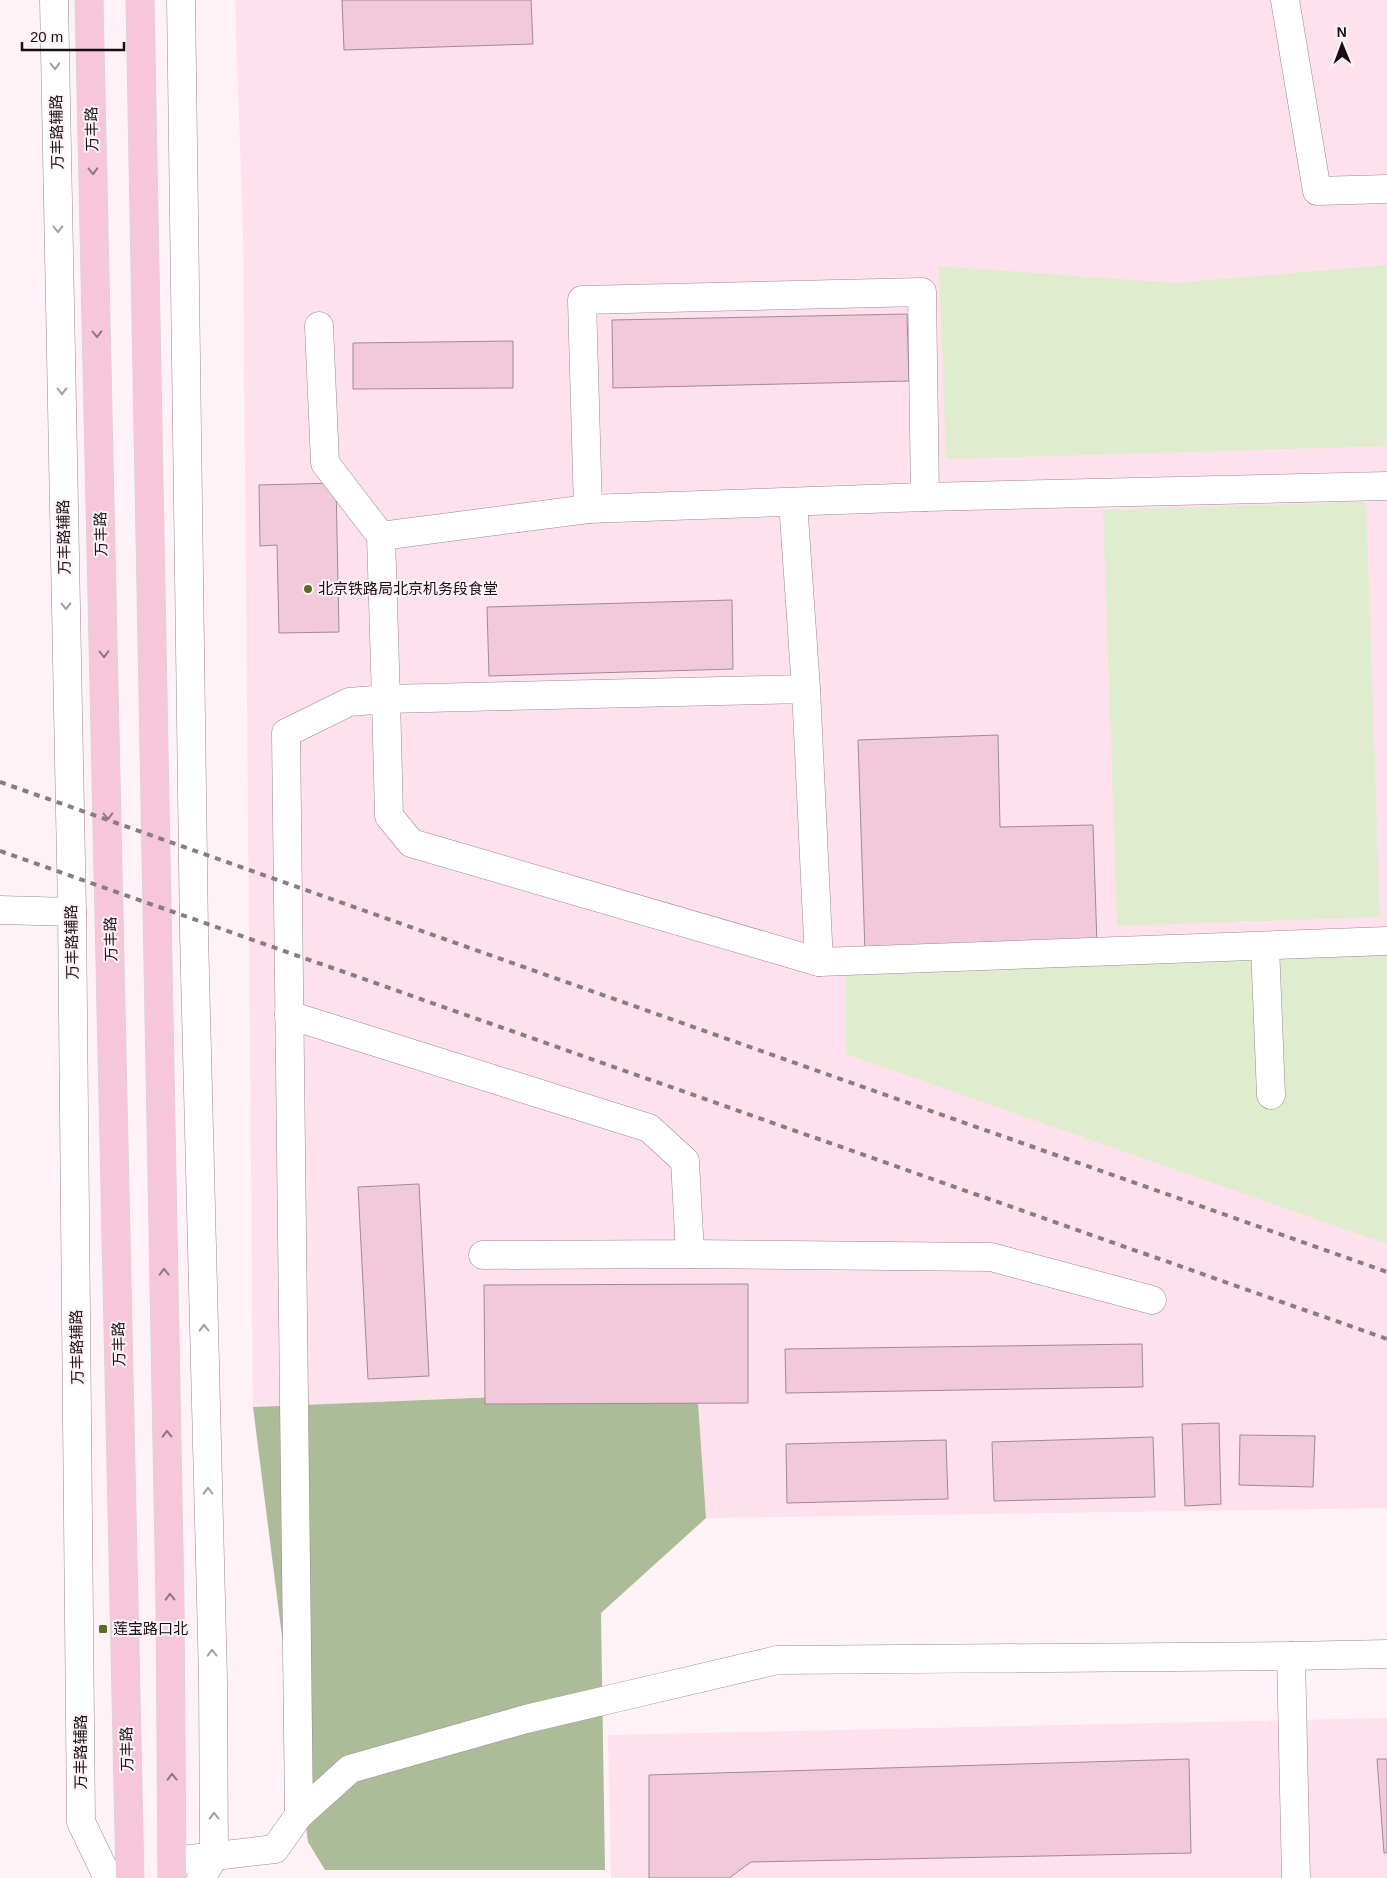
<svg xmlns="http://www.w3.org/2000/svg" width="1387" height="1878" font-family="Helvetica,'Noto Sans SC',sans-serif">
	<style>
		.built { fill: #fee1ed }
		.green { fill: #dfedce }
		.forest { fill: #acbb98 }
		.building { fill: #f2c9da; stroke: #9e8b92 }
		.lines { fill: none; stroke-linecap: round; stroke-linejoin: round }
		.minor-casing { stroke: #9b8890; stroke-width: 29 }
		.major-casing { stroke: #d5d4d4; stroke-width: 29 }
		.minor { stroke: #fff; stroke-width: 28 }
		.major { stroke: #f6c6db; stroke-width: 28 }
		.rail { stroke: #877d81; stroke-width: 4; stroke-dasharray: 6 6; stroke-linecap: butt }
		.oneway { stroke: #a19fa0 }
		.oneway2 { stroke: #917480 }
		.poi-dot { fill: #546f22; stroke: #fff2f7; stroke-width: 2 }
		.labels { text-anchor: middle; stroke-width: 4; stroke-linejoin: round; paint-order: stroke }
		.street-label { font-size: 15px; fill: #150f11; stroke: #fff2f7 }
		.poi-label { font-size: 15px; fill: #150f11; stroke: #fff2f7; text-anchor: start }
	</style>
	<rect width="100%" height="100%" fill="#fff2f7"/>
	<g class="built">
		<path d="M 235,0 L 1387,0 L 1387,1508 L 706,1518 L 697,1389 L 253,1407 L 243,234 Z"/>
		<path d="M 1387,1718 L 1387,1878 L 611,1878 L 608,1735 Z"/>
	</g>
	<g class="green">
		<path d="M 1387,265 L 1387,446 L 946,459 L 939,266 L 1175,283 Z"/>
		<path d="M 1366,502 L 1380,917 L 1117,926 L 1103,510 Z"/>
		<path d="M 1387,955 L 1387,1244 L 846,1054 L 846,975 Z"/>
	</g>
	<path class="forest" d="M 697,1389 L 706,1518 L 601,1613 L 605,1870 L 325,1870 L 308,1842 L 253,1407 Z"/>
	<g class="building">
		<path d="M 342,0 L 531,0 L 533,44 L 344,50 Z"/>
		<path d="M 907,314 L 909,381 L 613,388 L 612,320 Z"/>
		<path d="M 513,341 L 513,388 L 353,389 L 353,343 Z"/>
		<path d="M 336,483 L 339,632 L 279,633 L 277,545 L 260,546 L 259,485 Z"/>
		<path d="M 732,600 L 733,669 L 489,676 L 487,607 Z"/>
		<path d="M 998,735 L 1000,827 L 1093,825 L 1097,944 L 865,952 L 858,740 Z"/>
		<path d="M 419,1184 L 429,1376 L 368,1379 L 358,1187 Z"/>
		<path d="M 748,1284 L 748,1403 L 485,1404 L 484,1285 Z"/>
		<path d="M 1142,1344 L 1143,1387 L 786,1393 L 785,1349 Z"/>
		<path d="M 1219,1423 L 1221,1504 L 1185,1506 L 1182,1424 Z"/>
		<path d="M 1240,1435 L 1315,1436 L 1313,1487 L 1239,1485 Z"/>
		<path d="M 1153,1437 L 1155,1497 L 994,1501 L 992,1442 Z"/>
		<path d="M 946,1440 L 948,1499 L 787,1503 L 786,1444 Z"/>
		<path d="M 1189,1759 L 1191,1853 L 751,1862 L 729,1878 L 649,1878 L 649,1775 Z"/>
		<path d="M 1377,1759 L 1387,1759 L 1387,1853 L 1384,1853 Z"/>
	</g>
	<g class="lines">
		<g class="minor-casing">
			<g id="minor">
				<path d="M 54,0 L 72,912 L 81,1822 L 108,1878"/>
				<path d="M 181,0 L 194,934 L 213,1678 L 214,1857 L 201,1878"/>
				<path d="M 1285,0 L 1317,191 L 1387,189"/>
				<path d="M 319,326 L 325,463 L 381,536"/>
				<path d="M 793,502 L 806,689"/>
				<path d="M 588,509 L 582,300 L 922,292 L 925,497"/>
				<path d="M 806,689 L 819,962 L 411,843 L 389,816 L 386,699 Z"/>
				<path d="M 0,910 L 72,912"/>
				<path d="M 1265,946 L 1271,1095"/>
				<path d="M 819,962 L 1387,941"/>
				<path d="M 289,1015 L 649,1128 L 685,1161 L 690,1254 L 483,1255"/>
				<path d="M 690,1254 L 991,1257 L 1152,1300"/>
				<path d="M 1291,1656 L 1387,1654"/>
				<path d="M 299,1815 L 286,733 L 349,702 L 386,699 L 381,536 L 588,509 L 925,497 L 1387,486"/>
				<path d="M 173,1861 L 275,1849 L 299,1815 L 350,1769 L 526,1719 L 777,1660 L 1291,1656 L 1296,1878"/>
			</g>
		</g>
		<g class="major-casing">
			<g id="major">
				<path d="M 89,0 L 130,1878"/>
				<path d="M 140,0 L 170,1604 L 172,1878"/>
			</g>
		</g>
		<use href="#minor" class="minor"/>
		<use href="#major" class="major"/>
		<g class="rail">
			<path d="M 0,782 L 1387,1272"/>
			<path d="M 0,851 L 1387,1339"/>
		</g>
	</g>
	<defs><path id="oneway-chevron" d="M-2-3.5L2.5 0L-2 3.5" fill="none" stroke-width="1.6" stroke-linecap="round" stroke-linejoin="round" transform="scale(1.25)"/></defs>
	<g class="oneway">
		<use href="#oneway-chevron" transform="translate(55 66) rotate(89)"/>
		<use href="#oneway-chevron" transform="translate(58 229) rotate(89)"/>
		<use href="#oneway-chevron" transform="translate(62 391) rotate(89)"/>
		<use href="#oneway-chevron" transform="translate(66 606) rotate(89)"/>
		<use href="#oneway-chevron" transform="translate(204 1328) rotate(-91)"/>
		<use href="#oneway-chevron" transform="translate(208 1491) rotate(-91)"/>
		<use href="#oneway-chevron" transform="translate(212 1653) rotate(-91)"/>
		<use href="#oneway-chevron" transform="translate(214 1816) rotate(-91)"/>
	</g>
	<g class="oneway2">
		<use href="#oneway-chevron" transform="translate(93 171) rotate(89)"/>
		<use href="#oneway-chevron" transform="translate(97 334) rotate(89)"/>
		<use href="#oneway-chevron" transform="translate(104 654) rotate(89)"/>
		<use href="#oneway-chevron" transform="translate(108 816) rotate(89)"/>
		<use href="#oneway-chevron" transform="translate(164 1272) rotate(-91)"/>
		<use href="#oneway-chevron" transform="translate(167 1434) rotate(-91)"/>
		<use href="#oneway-chevron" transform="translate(170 1597) rotate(-91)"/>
		<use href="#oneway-chevron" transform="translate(172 1777) rotate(-91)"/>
	</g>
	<g class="poi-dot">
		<circle cx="308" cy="589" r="5"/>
		<rect x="98" y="1624" width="10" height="10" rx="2.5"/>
	</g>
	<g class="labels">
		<g class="street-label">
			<text transform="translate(92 129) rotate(-91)" y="5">万丰路</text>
			<text transform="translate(57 132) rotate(-91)" y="5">万丰路辅路</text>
			<text transform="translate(101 534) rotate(-91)" y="5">万丰路</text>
			<text transform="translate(64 537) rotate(-91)" y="5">万丰路辅路</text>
			<text transform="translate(111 939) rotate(-91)" y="5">万丰路</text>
			<text transform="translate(72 942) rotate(-91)" y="5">万丰路辅路</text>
			<text transform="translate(119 1344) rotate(-91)" y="5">万丰路</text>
			<text transform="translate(77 1347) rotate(-91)" y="5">万丰路辅路</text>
			<text transform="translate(127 1749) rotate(-91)" y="5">万丰路</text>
			<text transform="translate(81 1752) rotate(-90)" y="5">万丰路辅路</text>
		</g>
		<g class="poi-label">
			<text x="318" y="594">北京铁路局北京机务段食堂</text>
			<text x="113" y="1634">莲宝路口北</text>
		</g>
	</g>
	<g transform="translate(1342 45) rotate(359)" stroke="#fff2f7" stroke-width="4" paint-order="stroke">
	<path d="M0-4L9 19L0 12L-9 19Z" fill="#150f11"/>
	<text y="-8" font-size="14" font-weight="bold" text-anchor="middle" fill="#150f11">N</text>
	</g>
	<path d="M22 42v8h102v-8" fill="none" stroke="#150f11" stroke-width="2.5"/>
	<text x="30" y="42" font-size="15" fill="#150f11" stroke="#fff2f7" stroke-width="4" paint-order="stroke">20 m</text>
</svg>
